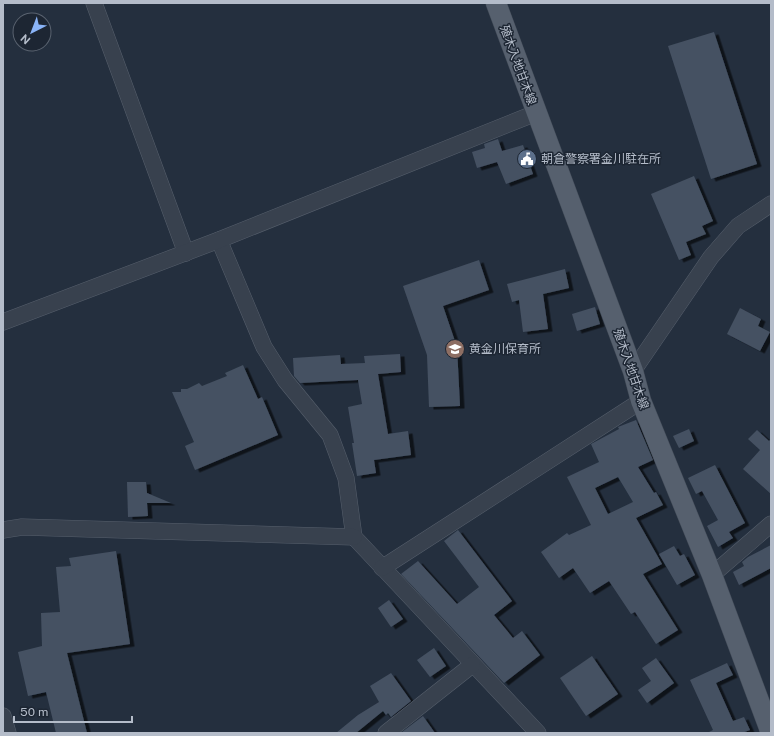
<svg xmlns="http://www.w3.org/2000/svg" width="774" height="736" font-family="'Public Sans','Noto Sans JP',sans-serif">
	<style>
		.building { fill: #455162; fill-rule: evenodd; filter: url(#shadow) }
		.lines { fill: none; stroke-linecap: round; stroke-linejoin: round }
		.minor-casing { stroke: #565f6c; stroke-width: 17 }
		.major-casing { stroke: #414a57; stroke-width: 21 }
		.minor { stroke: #38414e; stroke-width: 16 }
		.major { stroke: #56606e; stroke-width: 20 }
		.labels { text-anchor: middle; stroke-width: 3; stroke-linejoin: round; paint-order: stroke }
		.street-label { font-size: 12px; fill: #b4bcc9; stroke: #1d2633 }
		.poi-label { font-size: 12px; fill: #b4bcc9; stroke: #1d2633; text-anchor: start }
	</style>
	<defs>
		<filter id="shadow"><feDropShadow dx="4.5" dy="2.5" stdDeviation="0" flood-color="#0009"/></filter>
	</defs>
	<rect width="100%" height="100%" fill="#242f3e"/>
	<g class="building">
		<path d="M 714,32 L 757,164 L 711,179 L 668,46 Z"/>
		<path d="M 498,139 L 502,151 L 523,145 L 533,174 L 506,184 L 497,162 L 477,168 L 472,152 L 485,148 L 484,144 Z"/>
		<path d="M 694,176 L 713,221 L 702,226 L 706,234 L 686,242 L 691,255 L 679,260 L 651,194 Z"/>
		<path d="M 479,260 L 489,290 L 443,306 L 457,347 L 460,406 L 429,407 L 427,355 L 403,286 Z"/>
		<path d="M 565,269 L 569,288 L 543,294 L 548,329 L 523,332 L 519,300 L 512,302 L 507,284 Z"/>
		<path d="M 595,307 L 600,324 L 577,331 L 572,314 Z"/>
		<path d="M 740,308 L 761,319 L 758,326 L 770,332 L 760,351 L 727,334 Z"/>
		<path d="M 400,354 L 401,372 L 378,374 L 388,434 L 408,431 L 411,455 L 374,460 L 376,473 L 357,476 L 352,443 L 354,443 L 348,407 L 362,404 L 358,380 L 300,383 L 294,376 L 293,358 L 340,355 L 341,364 L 365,363 L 364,356 Z"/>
		<path d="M 243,365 L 258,399 L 262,397 L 278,435 L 195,470 L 185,446 L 194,442 L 172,392 L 181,392 L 181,389 L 187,389 L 199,383 L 202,386 L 227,376 L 225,373 Z"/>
		<path d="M 636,420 L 653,460 L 638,467 L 654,493 L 656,492 L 663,505 L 636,518 L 662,564 L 643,574 L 678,630 L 656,644 L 635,612 L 631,614 L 609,581 L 590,593 L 573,568 L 559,578 L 541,552 L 567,533 L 569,535 L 591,525 L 567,477 L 599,462 L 591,444 L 619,429 L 618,427 ZM 618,477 L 633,502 L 608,514 L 595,488 Z"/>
		<path d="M 689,429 L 694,441 L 679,448 L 673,436 Z"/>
		<path d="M 757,430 L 769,441 L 771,439 L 771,494 L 743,469 L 760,450 L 748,439 Z"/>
		<path d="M 715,465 L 745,523 L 729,532 L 733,538 L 718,547 L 707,526 L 718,520 L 702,491 L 696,494 L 688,478 Z"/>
		<path d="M 127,482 L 146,482 L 147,493 L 171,503 L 147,503 L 148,516 L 128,517 Z"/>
		<path d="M 458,530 L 512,601 L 494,615 L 513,638 L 522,631 L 540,655 L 504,683 L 401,574 L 418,561 L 457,604 L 479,587 L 444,541 Z"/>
		<path d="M 771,545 L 771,568 L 739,585 L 733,572 L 744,566 L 742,562 L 748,557 Z"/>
		<path d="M 674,546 L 680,556 L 684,554 L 695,575 L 677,585 L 659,554 Z"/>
		<path d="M 116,551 L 130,644 L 67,653 L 87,733 L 56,733 L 46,692 L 28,696 L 18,652 L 42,646 L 41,613 L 60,612 L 56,567 L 71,566 L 69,558 Z"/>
		<path d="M 389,600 L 403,619 L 391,627 L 378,608 Z"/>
		<path d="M 434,648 L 446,666 L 430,677 L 417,660 Z"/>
		<path d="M 592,656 L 618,694 L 586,716 L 560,678 Z"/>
		<path d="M 656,658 L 674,683 L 647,703 L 638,690 L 651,681 L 642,668 Z"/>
		<path d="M 727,663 L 733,675 L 716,683 L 733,721 L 744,717 L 750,730 L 742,733 L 707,733 L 713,730 L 690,680 Z"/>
		<path d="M 391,673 L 411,701 L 391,717 L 388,713 L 386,715 L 383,711 L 356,733 L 336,733 L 358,715 L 379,702 L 370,686 Z"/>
		<path d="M 423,716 L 435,733 L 402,733 L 402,732 Z"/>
	</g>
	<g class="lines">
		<g class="minor-casing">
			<g id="minor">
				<path d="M 94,3 L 186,253"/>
				<path d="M 219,240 L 264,347 L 285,380 L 330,435 L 346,478 L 354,537 L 538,733"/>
				<path d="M 3,322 L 219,240 L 536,113"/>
				<path d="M 633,371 L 711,257 L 738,226 L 771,204"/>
				<path d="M 3,530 L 22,527 L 354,537"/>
				<path d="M 382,568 L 641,401"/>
				<path d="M 712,575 L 771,524"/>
				<path d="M 3,716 L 8,733"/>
				<path d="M 386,733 L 472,665"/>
			</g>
		</g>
		<g class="major-casing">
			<path id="major" d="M 496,3 L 633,371 L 641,401 L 712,575 L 771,733"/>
		</g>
		<use href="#minor" class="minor"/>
		<use href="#major" class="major"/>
	</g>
	<defs>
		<g id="civic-disc" transform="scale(1)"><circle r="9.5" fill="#5c6f8a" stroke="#1d2633"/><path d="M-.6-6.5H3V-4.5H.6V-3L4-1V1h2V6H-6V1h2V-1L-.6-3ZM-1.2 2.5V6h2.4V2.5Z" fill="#fff"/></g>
		<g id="school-disc" transform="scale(1)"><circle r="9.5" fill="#8d6e63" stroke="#1d2633"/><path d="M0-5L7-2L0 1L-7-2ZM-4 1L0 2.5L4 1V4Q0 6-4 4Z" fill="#fff"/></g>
	</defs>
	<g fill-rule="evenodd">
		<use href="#civic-disc" x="527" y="159"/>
		<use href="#school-disc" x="455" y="349"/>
	</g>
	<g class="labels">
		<g class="street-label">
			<text transform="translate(518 65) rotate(70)" y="4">殖木入地甘木線</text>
			<text transform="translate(631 369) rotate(71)" y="4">殖木入地甘木線</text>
		</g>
		<g class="poi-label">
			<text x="541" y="163">朝倉警察署金川駐在所</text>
			<text x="469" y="353">黄金川保育所</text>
		</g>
	</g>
	<rect width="774" height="736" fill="none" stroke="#b4bcc9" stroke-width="8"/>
	<g transform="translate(32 32) rotate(222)"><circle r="19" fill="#1d2633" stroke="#59626f"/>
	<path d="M0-3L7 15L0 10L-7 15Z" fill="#8ab4f8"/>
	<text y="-6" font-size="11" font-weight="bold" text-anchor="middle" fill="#b4bcc9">N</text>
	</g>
	<path d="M14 716v6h118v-6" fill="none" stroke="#b4bcc9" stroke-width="2"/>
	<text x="20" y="716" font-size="12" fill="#b4bcc9" stroke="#1d2633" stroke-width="3" paint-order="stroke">50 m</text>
</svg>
